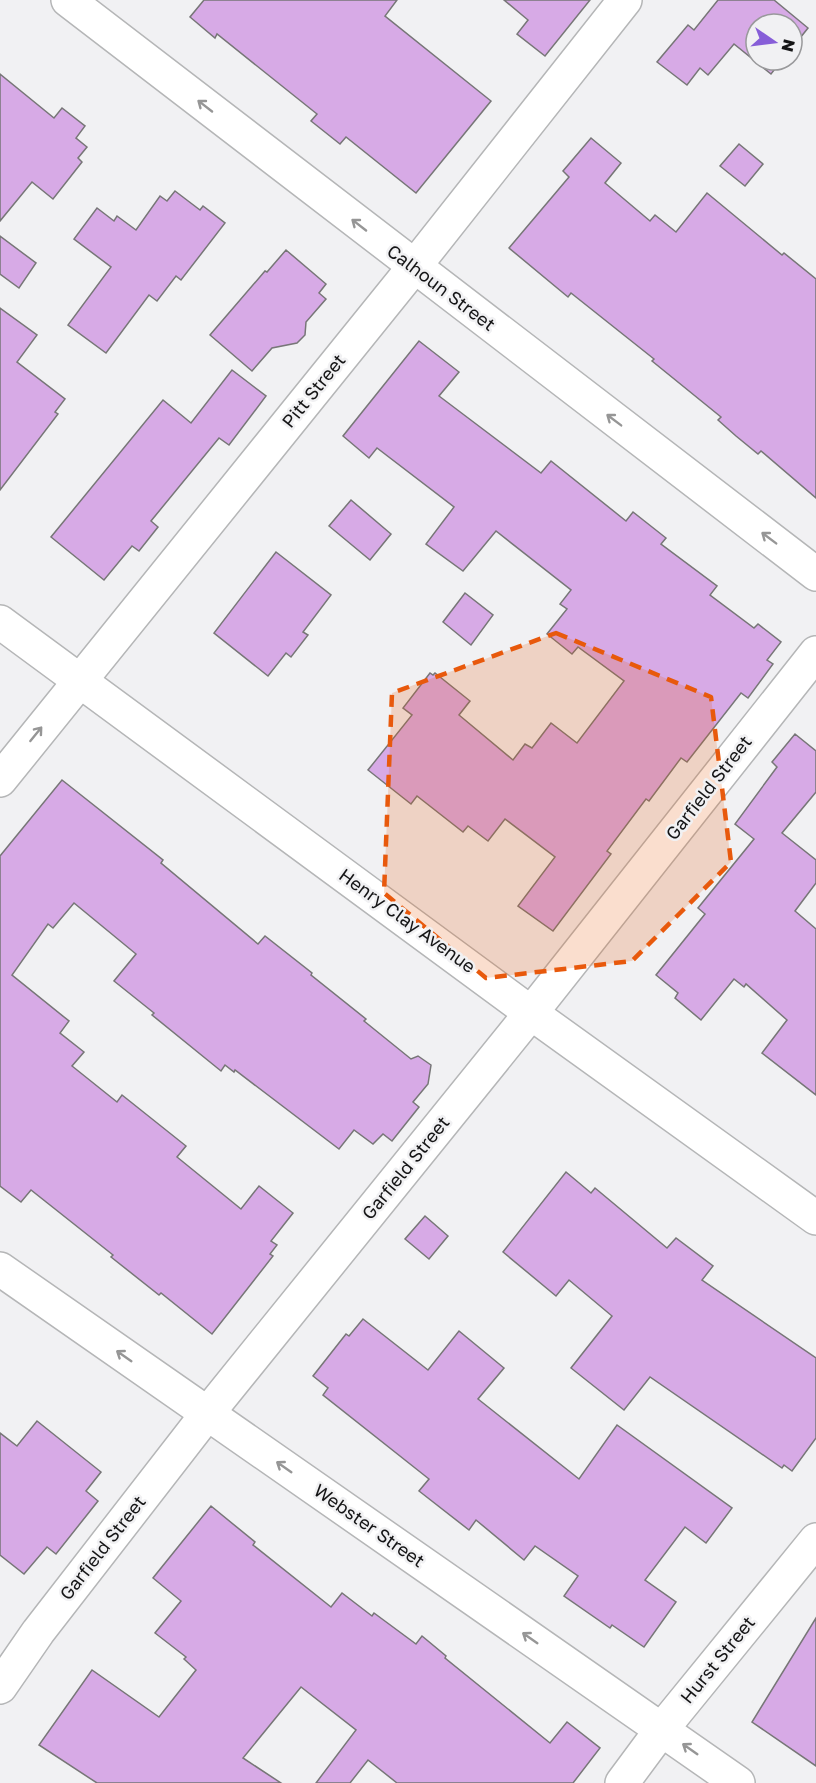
<svg xmlns="http://www.w3.org/2000/svg" width="816" height="1783" font-family="'Golos Text',sans-serif">
	<style>
		.building { fill: #d7aae6; stroke: #777677; stroke-width: 1.5 }
		.lines { fill: none; stroke-linecap: round; stroke-linejoin: round }
		.minor-casing { stroke: #b5b6b7; stroke-width: 36 }
		.minor { stroke: #fff; stroke-width: 33 }
		.oneway { stroke: #969696 }
		.marked { fill: #e8590c; fill-opacity: 0.2; stroke: #e8590c; stroke-width: 4.5; stroke-dasharray: 12 8; stroke-linejoin: round }
		.labels { text-anchor: middle; stroke-width: 5; stroke-linejoin: round; paint-order: stroke }
		.street-label { font-size: 18px; fill: #151516; stroke: #f1f1f3 }
	</style>
	<rect width="100%" height="100%" fill="#f1f1f3"/>
	<g class="building">
		<path d="M 204,0 L 397,0 L 385,16 L 491,101 L 416,193 L 346,137 L 340,144 L 311,121 L 317,114 L 217,34 L 215,38 L 190,17 Z"/>
		<path d="M 504,0 L 590,0 L 545,56 L 517,34 L 528,20 Z"/>
		<path d="M 718,0 L 774,0 L 808,28 L 792,48 L 792,24 L 756,24 L 756,60 L 782,60 L 771,74 L 734,44 L 708,75 L 700,68 L 687,85 L 657,62 L 688,25 L 694,30 Z"/>
		<path d="M 0,74 L 54,118 L 62,108 L 85,126 L 76,138 L 87,147 L 78,158 L 82,162 L 53,199 L 32,182 L 0,221 Z"/>
		<path d="M 591,138 L 621,163 L 605,183 L 650,221 L 655,215 L 676,232 L 707,193 L 782,255 L 784,253 L 816,279 L 816,498 L 761,451 L 758,454 L 736,436 L 718,420 L 721,417 L 652,361 L 654,359 L 571,293 L 568,297 L 509,248 L 569,177 L 563,171 Z"/>
		<path d="M 739,144 L 763,164 L 745,186 L 720,166 Z"/>
		<path d="M 175,191 L 200,210 L 203,206 L 225,223 L 181,280 L 176,276 L 157,301 L 149,295 L 106,353 L 68,325 L 111,267 L 74,239 L 97,208 L 114,221 L 117,216 L 136,230 L 160,196 L 167,201 Z"/>
		<path d="M 0,236 L 36,263 L 19,288 L 0,274 Z"/>
		<path d="M 286,250 L 326,284 L 319,293 L 326,299 L 306,322 L 305,335 L 297,343 L 272,348 L 252,371 L 210,335 L 265,271 L 267,272 Z"/>
		<path d="M 0,308 L 37,335 L 17,362 L 65,399 L 55,412 L 58,414 L 0,490 Z"/>
		<path d="M 419,341 L 459,372 L 439,396 L 541,473 L 551,461 L 626,521 L 633,512 L 666,538 L 661,544 L 717,586 L 710,595 L 754,628 L 758,624 L 781,642 L 767,660 L 773,664 L 748,698 L 741,693 L 687,762 L 681,758 L 649,801 L 646,799 L 607,851 L 611,854 L 553,931 L 518,906 L 555,857 L 505,819 L 488,841 L 468,826 L 463,832 L 417,796 L 411,804 L 368,770 L 412,715 L 403,708 L 430,673 L 433,675 L 435,673 L 470,701 L 459,715 L 513,760 L 525,744 L 532,748 L 551,723 L 577,743 L 624,681 L 578,647 L 572,654 L 547,634 L 567,609 L 560,604 L 571,590 L 496,531 L 463,571 L 426,544 L 454,507 L 377,448 L 369,458 L 343,436 Z"/>
		<path d="M 232,370 L 266,396 L 229,445 L 219,438 L 151,521 L 158,527 L 139,551 L 132,546 L 104,580 L 51,537 L 163,400 L 191,423 Z"/>
		<path d="M 351,500 L 391,534 L 370,560 L 329,526 Z"/>
		<path d="M 276,552 L 331,595 L 303,632 L 308,635 L 291,657 L 286,653 L 268,676 L 214,633 Z"/>
		<path d="M 465,593 L 493,615 L 471,645 L 443,622 Z"/>
		<path d="M 795,734 L 816,751 L 816,792 L 782,833 L 816,860 L 816,883 L 795,911 L 816,929 L 816,1095 L 762,1053 L 787,1020 L 746,984 L 744,987 L 734,979 L 701,1020 L 675,998 L 678,993 L 656,975 L 705,914 L 698,908 L 754,839 L 735,824 L 777,767 L 772,762 Z"/>
		<path d="M 62,780 L 163,860 L 161,863 L 258,944 L 265,936 L 312,973 L 311,975 L 366,1019 L 364,1021 L 411,1059 L 418,1056 L 431,1065 L 428,1084 L 413,1102 L 419,1107 L 392,1141 L 383,1134 L 373,1144 L 354,1130 L 339,1149 L 235,1070 L 234,1072 L 225,1065 L 221,1071 L 152,1015 L 154,1013 L 114,981 L 136,954 L 74,903 L 53,928 L 48,924 L 12,975 L 69,1021 L 60,1033 L 84,1052 L 72,1066 L 117,1102 L 122,1095 L 186,1146 L 177,1157 L 241,1209 L 259,1186 L 293,1213 L 271,1241 L 277,1245 L 270,1254 L 273,1256 L 212,1334 L 161,1293 L 159,1295 L 111,1257 L 113,1255 L 31,1190 L 21,1202 L 0,1186 L 0,856 Z"/>
		<path d="M 566,1172 L 591,1193 L 595,1188 L 667,1248 L 676,1238 L 713,1266 L 702,1280 L 816,1358 L 816,1438 L 792,1471 L 784,1465 L 782,1468 L 650,1377 L 624,1410 L 571,1368 L 612,1316 L 569,1280 L 556,1296 L 503,1252 Z"/>
		<path d="M 425,1216 L 448,1236 L 429,1259 L 405,1239 Z"/>
		<path d="M 363,1319 L 428,1370 L 459,1331 L 504,1368 L 478,1399 L 579,1479 L 617,1425 L 732,1508 L 706,1543 L 685,1527 L 645,1580 L 676,1602 L 644,1647 L 612,1625 L 610,1628 L 564,1596 L 578,1576 L 535,1546 L 524,1560 L 476,1520 L 469,1530 L 419,1491 L 429,1479 L 323,1395 L 328,1388 L 313,1376 L 346,1334 L 349,1336 Z"/>
		<path d="M 37,1421 L 101,1472 L 86,1491 L 98,1501 L 56,1554 L 47,1547 L 24,1574 L 0,1555 L 0,1433 L 17,1446 Z"/>
		<path d="M 211,1506 L 255,1542 L 253,1545 L 331,1607 L 342,1593 L 372,1616 L 374,1613 L 416,1644 L 422,1636 L 446,1656 L 445,1658 L 550,1743 L 567,1722 L 600,1748 L 573,1783 L 397,1783 L 368,1760 L 350,1783 L 316,1783 L 356,1730 L 301,1687 L 243,1758 L 281,1783 L 97,1783 L 39,1745 L 92,1670 L 159,1717 L 196,1670 L 184,1659 L 186,1657 L 155,1633 L 181,1601 L 153,1578 Z"/>
		<path d="M 816,1618 L 816,1766 L 752,1722 Z"/>
	</g>
	<g class="lines">
		<g class="minor-casing">
			<g id="minor">
				<path d="M 68,0 L 816,574"/>
				<path d="M 0,622 L 531,1013 L 816,1218"/>
				<path d="M 0,780 L 414,267 L 625,0"/>
				<path d="M 0,1269 L 738,1783"/>
				<path d="M 0,1687 L 38,1632 L 207,1414 L 531,1013 L 816,653"/>
				<path d="M 622,1783 L 662,1729 L 816,1540"/>
			</g>
		</g>
		<use href="#minor" class="minor"/>
	</g>
	<defs><path id="oneway-shaft" d="M-6 0H5M1.5-3L5.5 0L1.5 3" fill="none" stroke-width="1.6" stroke-linecap="round" stroke-linejoin="round" transform="scale(1.5)"/></defs>
	<g class="oneway">
		<use href="#oneway-shaft" transform="translate(205 106) rotate(-142)"/>
		<use href="#oneway-shaft" transform="translate(359 225) rotate(-142)"/>
		<use href="#oneway-shaft" transform="translate(614 420) rotate(-143)"/>
		<use href="#oneway-shaft" transform="translate(769 538) rotate(-143)"/>
		<use href="#oneway-shaft" transform="translate(36 734) rotate(-51)"/>
		<use href="#oneway-shaft" transform="translate(124 1356) rotate(-145)"/>
		<use href="#oneway-shaft" transform="translate(284 1467) rotate(-145)"/>
		<use href="#oneway-shaft" transform="translate(530 1638) rotate(-145)"/>
		<use href="#oneway-shaft" transform="translate(690 1749) rotate(-145)"/>
	</g>
	<path class="marked" d="M 556,633 L 711,697 L 731,862 L 632,961 L 486,978 L 384,893 L 392,693 Z"/>
	<g class="labels">
		<g class="street-label">
			<text transform="translate(441 288) rotate(37)" y="6">Calhoun Street</text>
			<text transform="translate(314 391) rotate(-51)" y="6">Pitt Street</text>
			<text transform="translate(709 788) rotate(-52)" y="6">Garfield Street</text>
			<text transform="translate(407 921) rotate(36)" y="6">Henry Clay Avenue</text>
			<text transform="translate(406 1168) rotate(-51)" y="6">Garfield Street</text>
			<text transform="translate(369 1526) rotate(35)" y="6">Webster Street</text>
			<text transform="translate(103 1548) rotate(-52)" y="6">Garfield Street</text>
			<text transform="translate(718 1660) rotate(-51)" y="6">Hurst Street</text>
		</g>
	</g>
	<g transform="translate(774 42) rotate(104)"><circle r="28" fill="#f1f1f3" stroke="#99999b" stroke-width="1.5"/>
	<path d="M0-4.5L10 22L0 15L-10 22Z" fill="#875ed8"/>
	<text y="-9" font-size="16" font-weight="bold" text-anchor="middle" fill="#151516">N</text>
	</g>
</svg>
